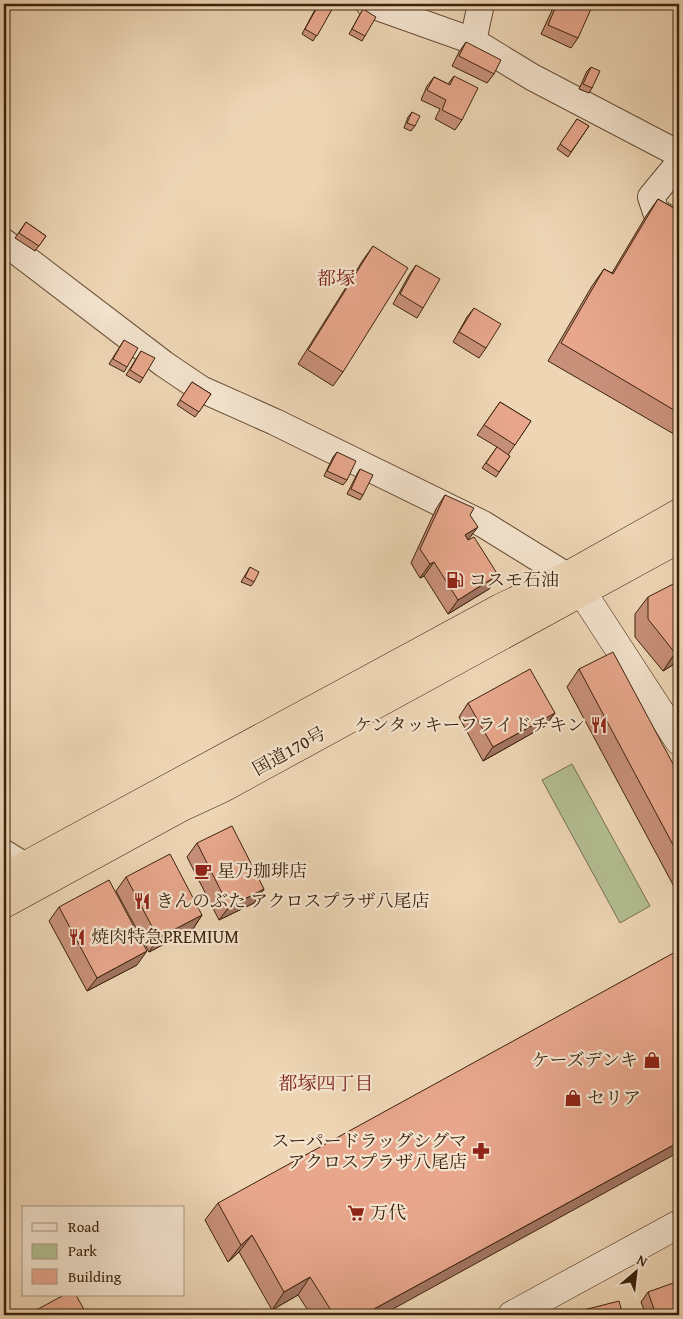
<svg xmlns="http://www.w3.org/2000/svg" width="683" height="1319" font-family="'Gentium Book Plus','Noto Serif JP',serif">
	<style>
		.green { fill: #b3bf92; stroke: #78704f }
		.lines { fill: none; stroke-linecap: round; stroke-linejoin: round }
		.street-casing { stroke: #684f36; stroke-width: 28 }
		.secondary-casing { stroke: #3c220c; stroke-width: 29 }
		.highway-casing { stroke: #3c220c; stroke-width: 29 }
		.street { stroke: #f4e4cf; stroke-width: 26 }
		.secondary { stroke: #f4e4cf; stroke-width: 28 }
		.highway { stroke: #eed6b5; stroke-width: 28 }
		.wall { fill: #c89079; stroke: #3c220c }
		.shaded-wall { fill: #a27563; stroke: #3c220c }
		.building { fill: #e8a78d; stroke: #3c220c }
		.labels { text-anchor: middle; stroke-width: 4.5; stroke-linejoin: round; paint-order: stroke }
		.poi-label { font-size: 18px; fill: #3c220c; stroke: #f4e4cf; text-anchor: start }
		.street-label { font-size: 18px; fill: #3c220c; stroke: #f4e4cf }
		.neighbourhood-label { font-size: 19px; fill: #7a1f14; stroke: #f4e4cf }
	</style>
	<rect width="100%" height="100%" fill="#eed6b5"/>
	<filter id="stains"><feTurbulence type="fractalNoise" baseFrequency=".004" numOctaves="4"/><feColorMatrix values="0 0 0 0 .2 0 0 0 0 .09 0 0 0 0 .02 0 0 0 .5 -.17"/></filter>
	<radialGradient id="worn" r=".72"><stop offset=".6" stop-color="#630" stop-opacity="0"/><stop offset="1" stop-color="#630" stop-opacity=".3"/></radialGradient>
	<path class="green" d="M 572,764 L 650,906 L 620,923 L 542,780 Z"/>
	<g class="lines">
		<g class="street-casing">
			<g id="street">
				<path d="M 369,4 L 473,41 L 532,77 L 679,154"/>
				<path d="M 473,41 L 481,4"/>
				<path d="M 679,163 L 651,197 L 656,212 L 679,224"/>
				<path d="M 4,242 L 164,364 L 201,389 L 275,422 L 483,524 L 567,576"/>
				<path d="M 4,853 L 25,866"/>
			</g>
		</g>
		<g class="secondary-casing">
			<g id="secondary">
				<path d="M 567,576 L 582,592 L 679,741"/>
				<path d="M 512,1315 L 679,1224"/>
			</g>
		</g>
		<g class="highway-casing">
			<g id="highway">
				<path d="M 4,877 L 500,608 L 567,576 L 679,513"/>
				<path d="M 4,904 L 182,807 L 223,788 L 679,539"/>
			</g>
		</g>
		<use href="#street" class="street"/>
		<use href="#secondary" class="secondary"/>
		<use href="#highway" class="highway"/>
	</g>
	<g class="wall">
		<path d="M 318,4 L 335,4 L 313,41 L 302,34 Z"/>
		<path d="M 555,4 L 557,4 L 578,38 L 571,48 L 541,34 Z"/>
		<path d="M 363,9 L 365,36 L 362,41 L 349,34 Z"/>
		<path d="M 466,42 L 494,74 L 487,83 L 452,66 L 459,52 Z"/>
		<path d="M 591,67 L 592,88 L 589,93 L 579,89 L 587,71 Z"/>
		<path d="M 454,76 L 462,120 L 455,130 L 435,119 L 440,109 L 421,100 L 427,86 L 434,77 L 448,84 Z"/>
		<path d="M 412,112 L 415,126 L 411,131 L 404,128 L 408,117 Z"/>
		<path d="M 577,119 L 589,126 L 568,157 L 557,149 Z"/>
		<path d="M 658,199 L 679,211 L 679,437 L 548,361 L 592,286 L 604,269 L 612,273 L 646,216 Z"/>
		<path d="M 26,222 L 46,236 L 35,251 L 15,238 Z"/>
		<path d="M 373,246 L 343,372 L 333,386 L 298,364 L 363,260 Z"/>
		<path d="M 416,265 L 423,308 L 417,318 L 393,304 L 409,275 Z"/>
		<path d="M 474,308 L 486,348 L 479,358 L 453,342 L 467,317 Z"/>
		<path d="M 124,340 L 127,367 L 124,372 L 109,364 Z"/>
		<path d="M 141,351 L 143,378 L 140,383 L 126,375 Z"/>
		<path d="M 192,382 L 211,394 L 195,417 L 177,405 Z"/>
		<path d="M 500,402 L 531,421 L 508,455 L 510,456 L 496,477 L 482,468 L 497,447 L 477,435 Z"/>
		<path d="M 337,452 L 347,480 L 343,485 L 324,476 L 333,457 Z"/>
		<path d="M 360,469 L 363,495 L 360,500 L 347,494 L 357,474 Z"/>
		<path d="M 445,495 L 470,515 L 468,540 L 498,575 L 489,589 L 448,614 L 424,576 L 420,578 L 411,563 L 436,509 Z"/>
		<path d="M 250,567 L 254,582 L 251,586 L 241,582 Z"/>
		<path d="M 648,597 L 679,661 L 663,671 L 635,637 L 635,614 Z"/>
		<path d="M 579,669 L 679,775 L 679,893 L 678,894 L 567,687 Z"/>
		<path d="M 468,703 L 555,713 L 545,726 L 483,761 L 459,717 Z"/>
		<path d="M 197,843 L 264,889 L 254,903 L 219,920 L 187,857 Z"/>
		<path d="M 126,877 L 202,915 L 193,929 L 149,952 L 116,891 Z"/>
		<path d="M 59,907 L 137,965 L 87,991 L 49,921 Z"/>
		<path d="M 218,1203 L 382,1315 L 311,1315 L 298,1295 L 272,1310 L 239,1252 L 228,1262 L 205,1220 Z"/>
		<path d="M 648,1292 L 679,1315 L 646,1315 L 641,1302 Z"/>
	</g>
	<g class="shaded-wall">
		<path d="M 478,527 L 468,540 L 465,535 Z"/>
		<path d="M 434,562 L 424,576 L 420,578 L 430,564 Z"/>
		<path d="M 498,575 L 489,589 L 448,614 L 458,600 Z"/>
		<path d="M 679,651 L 679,661 L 663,671 L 675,653 Z"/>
		<path d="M 555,713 L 545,726 L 483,761 L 493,747 Z"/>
		<path d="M 264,889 L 254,903 L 219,920 L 229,907 Z"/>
		<path d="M 202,915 L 193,929 L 149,952 L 158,938 Z"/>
		<path d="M 147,951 L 137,965 L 87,991 L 97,978 Z"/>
		<path d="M 679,1142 L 679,1152 L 382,1315 L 363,1315 Z"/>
		<path d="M 252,1235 L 239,1252 L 228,1262 L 241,1245 Z"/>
		<path d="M 310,1277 L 298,1295 L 272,1310 L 284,1292 Z"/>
		<path d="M 679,1311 L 679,1315 L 667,1315 Z"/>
	</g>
	<g class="building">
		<path d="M 319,4 L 335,4 L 317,36 L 305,29 Z"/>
		<path d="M 557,4 L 579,4 L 591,9 L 578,38 L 548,25 Z"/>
		<path d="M 363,9 L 376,17 L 365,36 L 352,29 Z"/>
		<path d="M 466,42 L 501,60 L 494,74 L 459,56 Z"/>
		<path d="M 591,67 L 600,71 L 592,88 L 583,84 Z"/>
		<path d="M 454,76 L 478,88 L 462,120 L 442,110 L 446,100 L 427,90 L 434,77 L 450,85 Z"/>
		<path d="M 412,112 L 420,116 L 415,126 L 407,123 Z"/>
		<path d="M 577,119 L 589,126 L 571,152 L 560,144 Z"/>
		<path d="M 658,199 L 679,211 L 679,413 L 561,343 L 604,269 L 613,274 Z"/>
		<path d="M 26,222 L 46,236 L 39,246 L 19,233 Z"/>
		<path d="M 373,246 L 408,268 L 343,372 L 308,350 Z"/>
		<path d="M 416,265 L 440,279 L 423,308 L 400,294 Z"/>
		<path d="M 474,308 L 501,324 L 486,348 L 459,332 Z"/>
		<path d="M 124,340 L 138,348 L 127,367 L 113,359 Z"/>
		<path d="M 141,351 L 155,358 L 143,378 L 130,370 Z"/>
		<path d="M 192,382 L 211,394 L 199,412 L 180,400 Z"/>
		<path d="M 500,402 L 531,421 L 515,445 L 484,425 Z"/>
		<path d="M 497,447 L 510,456 L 499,472 L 486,463 Z"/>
		<path d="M 337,452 L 356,461 L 347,480 L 327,471 Z"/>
		<path d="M 360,469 L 373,475 L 363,495 L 351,489 Z"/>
		<path d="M 445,495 L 474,508 L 470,515 L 478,527 L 465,535 L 468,540 L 474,537 L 498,575 L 458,600 L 434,562 L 430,564 L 420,549 Z"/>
		<path d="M 250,567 L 259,572 L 254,582 L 245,577 Z"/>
		<path d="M 679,581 L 679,651 L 675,653 L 648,619 L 648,597 Z"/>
		<path d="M 613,652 L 679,775 L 679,856 L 579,669 Z"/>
		<path d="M 530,669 L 555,713 L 493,747 L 468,703 Z"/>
		<path d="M 232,826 L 264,889 L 229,907 L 197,843 Z"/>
		<path d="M 170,854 L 202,915 L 158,938 L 126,877 Z"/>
		<path d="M 109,880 L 147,951 L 97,978 L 59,907 Z"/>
		<path d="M 679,950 L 679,1142 L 363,1315 L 334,1315 L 310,1277 L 284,1292 L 252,1235 L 241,1245 L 218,1203 Z"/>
		<path d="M 679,1281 L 679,1311 L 667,1315 L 656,1315 L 648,1292 Z"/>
		<path d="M 64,1295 L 76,1295 L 87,1315 L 27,1315 Z"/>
		<path d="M 619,1301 L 623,1315 L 564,1315 Z"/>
	</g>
	<defs>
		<g id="fuel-bare" transform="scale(1.35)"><path d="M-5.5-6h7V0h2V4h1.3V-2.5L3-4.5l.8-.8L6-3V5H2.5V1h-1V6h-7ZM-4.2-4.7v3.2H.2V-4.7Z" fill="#8f2418" stroke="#f4e4cf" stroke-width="2.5" paint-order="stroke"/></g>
		<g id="restaurant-bare" transform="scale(1.35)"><path d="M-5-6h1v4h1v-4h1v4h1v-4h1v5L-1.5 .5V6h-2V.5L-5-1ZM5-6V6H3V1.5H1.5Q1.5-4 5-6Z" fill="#8f2418" stroke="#f4e4cf" stroke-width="2.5" paint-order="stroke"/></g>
		<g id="cafe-bare" transform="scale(1.35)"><path d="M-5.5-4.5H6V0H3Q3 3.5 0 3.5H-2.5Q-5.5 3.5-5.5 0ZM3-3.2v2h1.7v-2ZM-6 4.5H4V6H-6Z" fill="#8f2418" stroke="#f4e4cf" stroke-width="2.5" paint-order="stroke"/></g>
		<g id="shop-bare" transform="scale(1.35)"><path d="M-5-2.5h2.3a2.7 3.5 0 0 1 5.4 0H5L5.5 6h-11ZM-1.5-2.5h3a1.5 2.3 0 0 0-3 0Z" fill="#8f2418" stroke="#f4e4cf" stroke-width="2.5" paint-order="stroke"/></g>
		<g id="pharmacy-bare" transform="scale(1.35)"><path d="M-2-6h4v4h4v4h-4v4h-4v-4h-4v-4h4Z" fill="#8f2418" stroke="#f4e4cf" stroke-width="2.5" paint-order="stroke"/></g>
		<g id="supermarket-bare" transform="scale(1.35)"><path d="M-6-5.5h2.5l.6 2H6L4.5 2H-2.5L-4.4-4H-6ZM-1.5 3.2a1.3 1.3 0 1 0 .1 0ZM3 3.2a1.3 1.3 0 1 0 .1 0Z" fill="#8f2418" stroke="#f4e4cf" stroke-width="2.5" paint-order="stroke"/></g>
	</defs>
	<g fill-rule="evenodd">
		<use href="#fuel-bare" x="455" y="580"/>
		<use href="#restaurant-bare" x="599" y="725"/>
		<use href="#cafe-bare" x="203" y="871"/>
		<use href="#restaurant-bare" x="142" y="901"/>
		<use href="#restaurant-bare" x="77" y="937"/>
		<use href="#shop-bare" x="652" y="1060"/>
		<use href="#shop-bare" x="573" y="1098"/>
		<use href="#pharmacy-bare" x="481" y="1151"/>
		<use href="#supermarket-bare" x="356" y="1213"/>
	</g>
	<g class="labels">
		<g class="poi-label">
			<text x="469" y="586">コスモ石油</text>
			<text x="585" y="731" text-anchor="end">ケンタッキーフライドチキン</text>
			<text x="217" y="877">星乃珈琲店</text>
			<text x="156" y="907">きんのぶた アクロスプラザ八尾店</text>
			<text x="91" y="943">焼肉特急PREMIUM</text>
			<text x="638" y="1066" text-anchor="end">ケーズデンキ</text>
			<text x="587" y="1104">セリア</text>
			<text x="467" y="1147" text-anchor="end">スーパードラッグシグマ<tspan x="467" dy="21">アクロスプラザ八尾店</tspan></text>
			<text x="370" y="1219">万代</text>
		</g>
		<g class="street-label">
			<text transform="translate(289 751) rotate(-29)" y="6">国道170号</text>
		</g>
		<g class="neighbourhood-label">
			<text x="336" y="285">都塚</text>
			<text x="326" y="1090">都塚四丁目</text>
		</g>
	</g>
	<rect width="683" height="1319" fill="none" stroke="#eed6b5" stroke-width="20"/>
	<rect x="5" y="5" width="673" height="1309" fill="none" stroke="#3c220c" stroke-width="2.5"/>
	<rect x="10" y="10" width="663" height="1299" fill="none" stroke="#3c220c"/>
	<rect x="22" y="1206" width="162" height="90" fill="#f4e4cf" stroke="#aa9681"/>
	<rect x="32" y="1223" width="25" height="8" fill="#f4e4cf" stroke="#aa9681"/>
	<text x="68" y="1232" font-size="15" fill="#3c220c">Road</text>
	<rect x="32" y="1244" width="25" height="15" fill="#b3bf92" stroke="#aa9681"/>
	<text x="68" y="1256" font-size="15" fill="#3c220c">Park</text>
	<rect x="32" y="1269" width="25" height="15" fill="#e8a78d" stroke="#aa9681"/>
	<text x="68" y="1282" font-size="15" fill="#3c220c">Building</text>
	<g transform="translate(636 1272) rotate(28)" stroke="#f4e4cf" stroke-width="4" paint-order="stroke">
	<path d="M0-4L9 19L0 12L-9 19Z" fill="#3c220c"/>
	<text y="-8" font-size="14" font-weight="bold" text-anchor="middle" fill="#3c220c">N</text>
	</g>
	<rect width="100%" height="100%" filter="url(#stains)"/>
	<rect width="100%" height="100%" fill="url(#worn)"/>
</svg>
